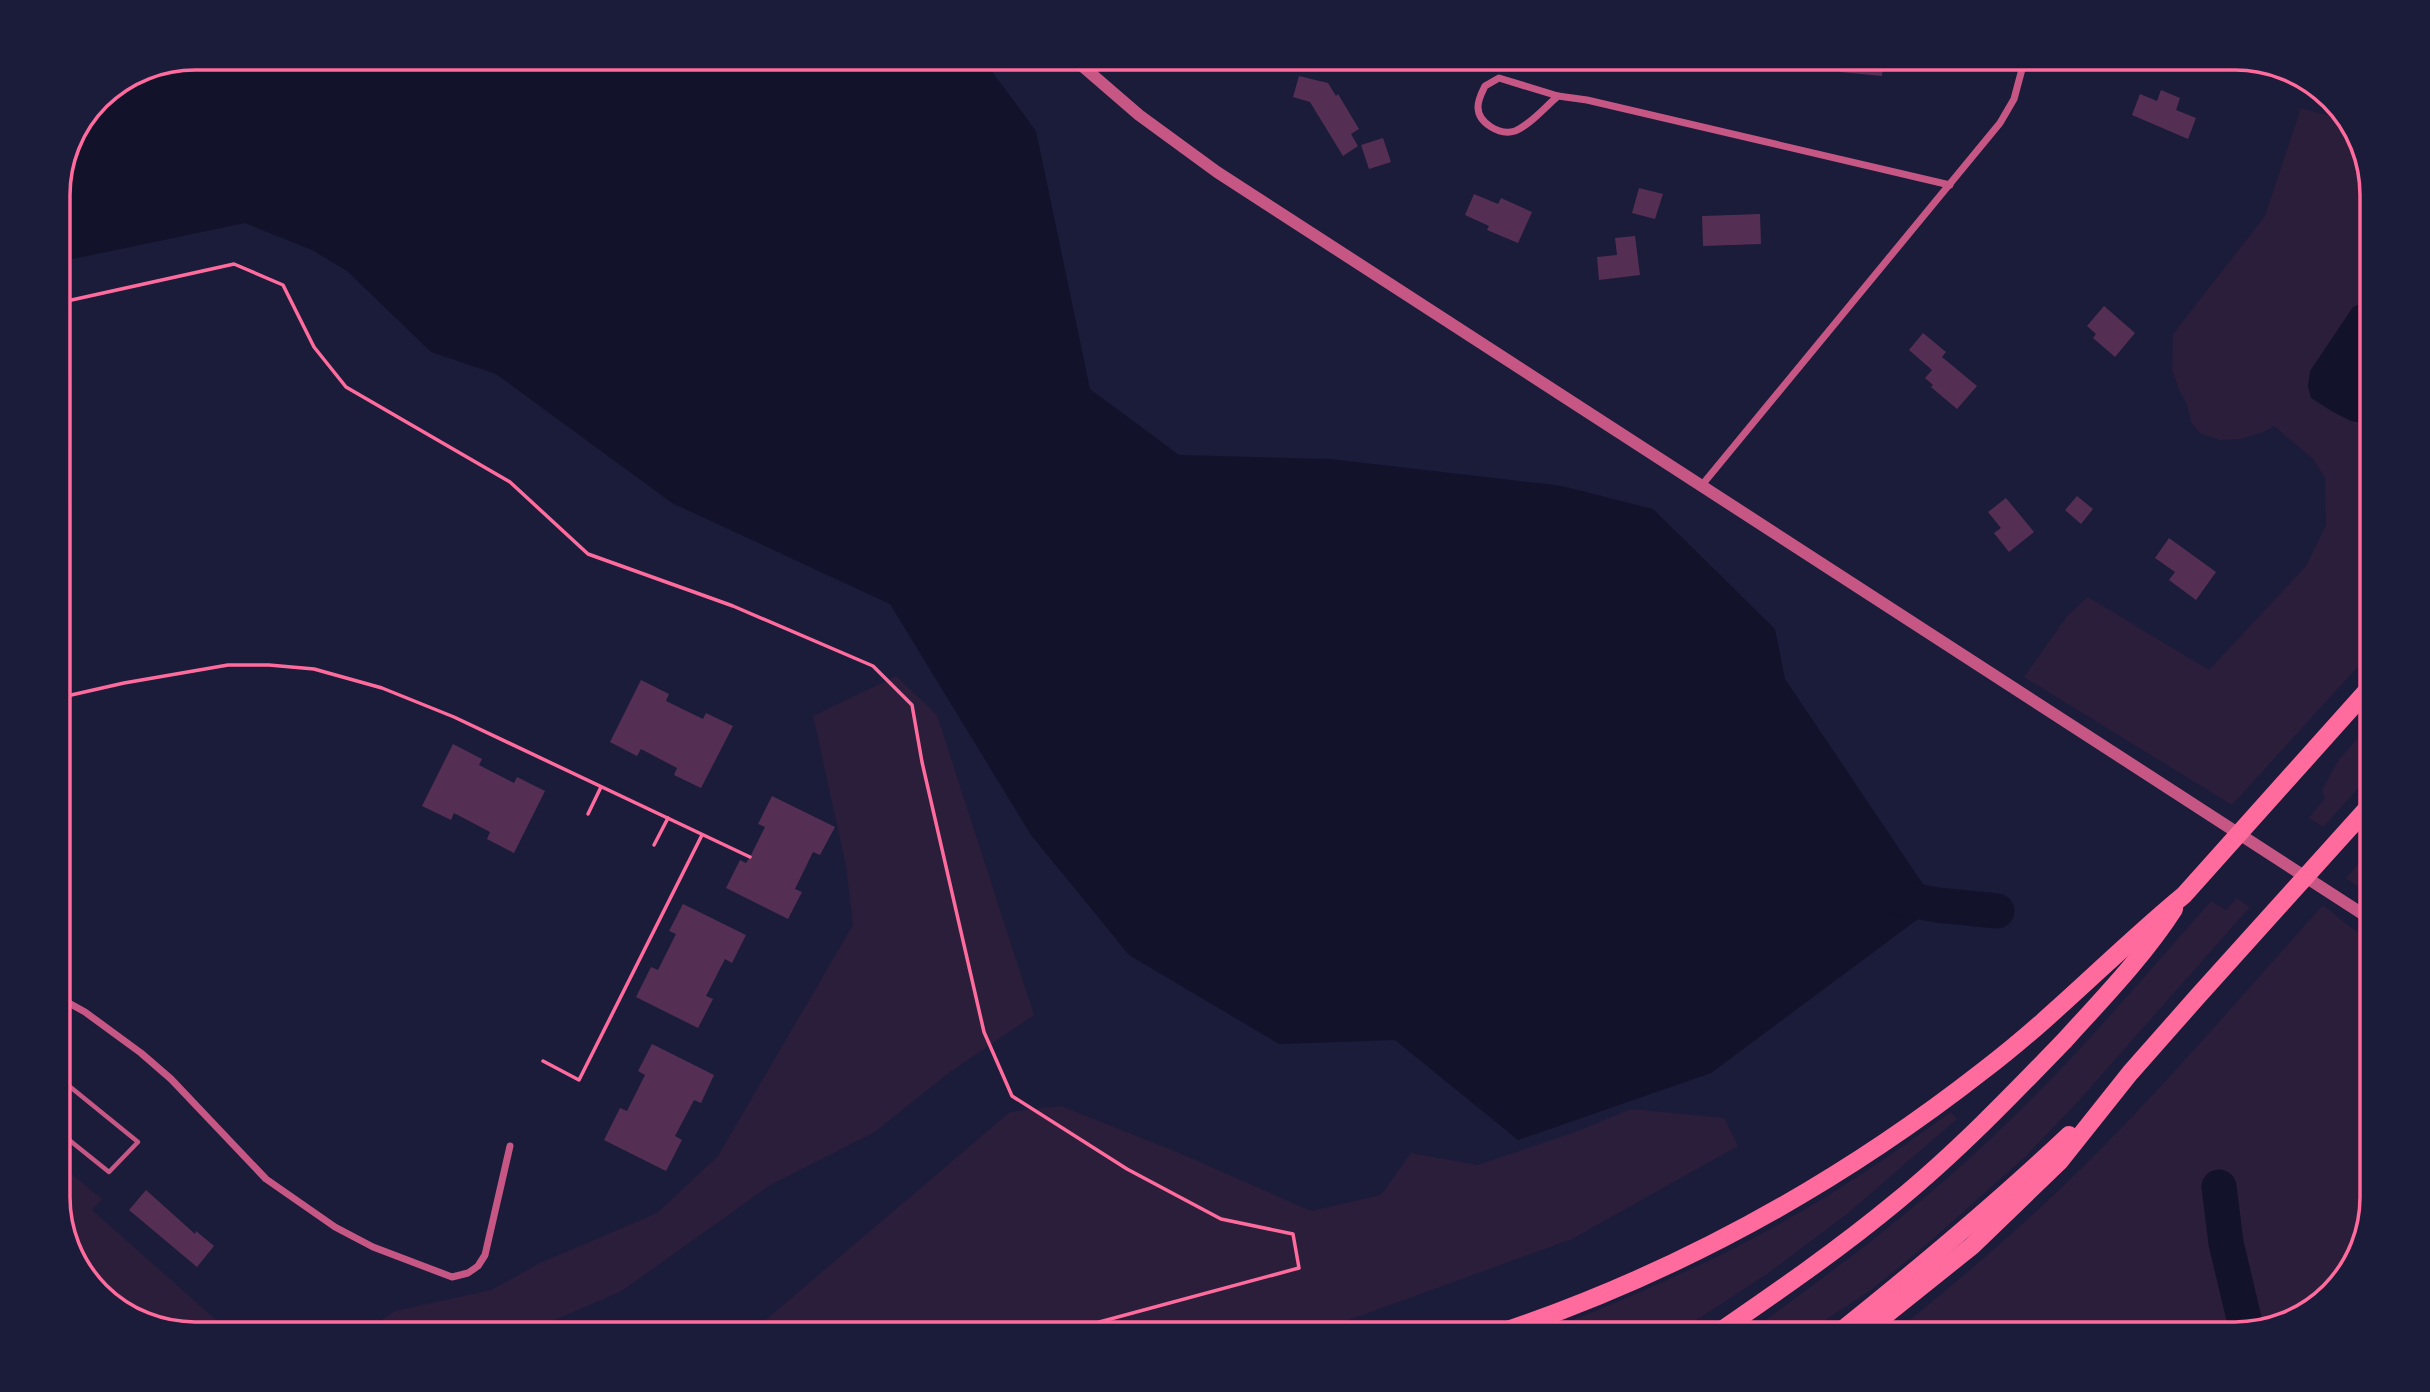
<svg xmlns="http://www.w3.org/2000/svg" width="2430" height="1392" font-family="'Zilla Slab',serif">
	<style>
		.green { fill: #2a1e3b }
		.water { fill: #12122b }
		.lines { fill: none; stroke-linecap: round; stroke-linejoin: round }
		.river { stroke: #12122b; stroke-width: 35 }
		.building { fill: #542f53 }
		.path { stroke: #ff6b9d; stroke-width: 3.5 }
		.service { stroke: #c65784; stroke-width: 4.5 }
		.minor { stroke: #c65784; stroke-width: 7 }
		.tertiary { stroke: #c65784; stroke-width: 12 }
		.motorway { stroke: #ff6b9d; stroke-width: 18 }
		.rim { fill: none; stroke: #ff6b9d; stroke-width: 3.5 }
	</style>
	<rect width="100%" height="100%" fill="#1b1b3a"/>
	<g class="green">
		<path d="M 2301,108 L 2349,121 L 2354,126 L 2372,187 L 2372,304 L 2362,303 L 2312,398 L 2351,421 L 2372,423 L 2372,651 L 2232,805 L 2024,677 L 2067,616 L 2088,597 L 2209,670 L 2306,566 L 2326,525 L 2325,478 L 2313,459 L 2274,426 L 2266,431 L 2241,439 L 2219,440 L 2200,433 L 2191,422 L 2187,404 L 2179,390 L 2172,370 L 2173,334 L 2265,216 Z"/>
		<path d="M 896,676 L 937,715 L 1034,1015 L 946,1075 L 875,1132 L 772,1184 L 620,1292 L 522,1334 L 361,1334 L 395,1311 L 491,1290 L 540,1263 L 657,1213 L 718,1156 L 853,925 L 846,866 L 813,716 Z"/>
		<path d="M 2372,722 L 2372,773 L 2323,827 L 2309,818 L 2325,798 L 2322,790 L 2338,761 Z"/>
		<path d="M 2372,848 L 2372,896 L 2346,878 Z"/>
		<path d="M 2237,898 L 2250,907 L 2074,1106 L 2026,1156 L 1926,1245 L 1871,1290 L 1804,1334 L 1746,1334 C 1837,1269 1926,1202 2006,1124 C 2079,1054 2144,977 2211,901 L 2226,910 Z"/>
		<path d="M 2323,905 L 2372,944 L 2372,1197 L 2354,1265 L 2304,1316 L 2235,1334 L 1893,1334 C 1935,1299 1978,1264 2019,1227 C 2129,1129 2225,1014 2323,905 Z"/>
		<path d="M 1061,1106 L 1177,1152 L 1311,1211 L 1381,1195 L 1411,1153 L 1478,1165 L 1575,1132 L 1631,1109 L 1724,1118 L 1738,1146 L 1572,1239 L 1310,1334 L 749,1334 L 1010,1112 Z"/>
		<path d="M 1951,1112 L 1957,1119 L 1847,1214 L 1767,1274 L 1675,1334 L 1538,1334 C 1632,1297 1726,1257 1814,1204 C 1861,1176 1906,1144 1951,1112 Z"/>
		<path d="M 58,1163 L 102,1199 L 92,1210 L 232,1334 L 195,1334 L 127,1316 L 76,1266 L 58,1205 Z"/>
	</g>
	<g class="water">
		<path d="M 195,58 L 982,58 L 1036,131 L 1090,389 L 1179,455 L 1330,459 L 1562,486 L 1653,509 L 1775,629 L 1785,679 L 1937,905 L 1711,1073 L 1518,1140 L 1395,1040 L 1279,1044 L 1129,955 L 1031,835 L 890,604 L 672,503 L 496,374 L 431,352 L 347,271 L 312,250 L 245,223 L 58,262 L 58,187 L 72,135 L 98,98 L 143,68 Z"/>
		<path d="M 2362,303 L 2372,304 L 2372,423 L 2370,424 L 2351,421 L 2333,412 L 2311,398 L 2308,386 L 2310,371 L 2353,307 Z"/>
	</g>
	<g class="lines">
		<g class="river">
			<path d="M 1890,896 L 1937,905 L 1997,911"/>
			<path d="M 2219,1187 L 2226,1243 L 2247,1331"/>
		</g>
	</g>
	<g class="building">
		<path d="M 1360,58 L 1396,58 L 1387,67 L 1382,62 L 1374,71 Z"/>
		<path d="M 1841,58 L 1884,58 L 1882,76 L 1840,72 Z"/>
		<path d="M 1927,58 L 1976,58 L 1976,66 L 1927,67 Z"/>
		<path d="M 1299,76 L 1328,83 L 1336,96 L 1338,94 L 1359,129 L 1351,134 L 1358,146 L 1343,156 L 1310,102 L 1293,97 Z"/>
		<path d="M 2161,90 L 2180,98 L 2176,110 L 2196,118 L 2188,139 L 2132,115 L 2140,94 L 2157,101 Z"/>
		<path d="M 1383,138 L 1391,162 L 1369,169 L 1361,145 Z"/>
		<path d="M 1639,188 L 1663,194 L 1655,219 L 1632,213 Z"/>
		<path d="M 1474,194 L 1498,204 L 1501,198 L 1532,212 L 1518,243 L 1487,230 L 1489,226 L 1465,215 Z"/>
		<path d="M 1760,214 L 1761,244 L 1703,246 L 1702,216 Z"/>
		<path d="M 1635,236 L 1640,275 L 1599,280 L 1597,257 L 1617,255 L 1615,238 Z"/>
		<path d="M 2104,306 L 2135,333 L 2115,357 L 2093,338 L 2096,334 L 2087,326 Z"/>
		<path d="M 1923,333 L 1946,352 L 1942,357 L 1977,386 L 1957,409 L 1931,387 L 1933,385 L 1925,378 L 1932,370 L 1909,350 Z"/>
		<path d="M 2077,496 L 2093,509 L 2081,524 L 2065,510 Z"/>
		<path d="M 2006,498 L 2034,532 L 2009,552 L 1994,533 L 2001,528 L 1988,512 Z"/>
		<path d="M 2169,538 L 2216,572 L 2196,600 L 2169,580 L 2175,572 L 2155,558 Z"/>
		<path d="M 641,680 L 669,694 L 666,701 L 703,719 L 706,713 L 733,726 L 701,788 L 674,775 L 677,768 L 641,749 L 637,756 L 610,742 Z"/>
		<path d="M 453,744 L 482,759 L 479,765 L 514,783 L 517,777 L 545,791 L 514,853 L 487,839 L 490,832 L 454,813 L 451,820 L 422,806 Z"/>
		<path d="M 772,796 L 835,827 L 820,855 L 813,852 L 795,889 L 802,892 L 788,919 L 726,888 L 740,860 L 746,863 L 750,857 L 765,827 L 758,824 Z"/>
		<path d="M 683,904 L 746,935 L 732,963 L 725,959 L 706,996 L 713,999 L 698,1028 L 636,997 L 651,967 L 658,970 L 676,934 L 669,931 Z"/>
		<path d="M 652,1044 L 714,1075 L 701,1103 L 694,1100 L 675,1136 L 682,1140 L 666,1171 L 604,1140 L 620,1108 L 627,1111 L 645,1075 L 638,1071 Z"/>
		<path d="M 146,1190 L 195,1234 L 196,1231 L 214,1246 L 197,1267 L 129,1210 Z"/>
	</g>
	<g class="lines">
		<g class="path">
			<path d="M 58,303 L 234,264 L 283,285 L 314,347 L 346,387 L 510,482 L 588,554 L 733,606 L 873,666 L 912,705 L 922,762 L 984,1032 L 1012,1096 L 1127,1169 L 1221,1219 L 1293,1234 L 1299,1268 L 1055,1334"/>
			<path d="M 58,698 L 124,683 L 228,665 L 269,665 L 314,669 L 382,688 L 454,717 L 750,857"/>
			<path d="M 588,814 L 601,787"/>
			<path d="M 654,845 L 668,818"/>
			<path d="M 543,1061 L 579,1080 L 702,835"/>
		</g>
		<path class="service" d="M 58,1077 L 138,1142 L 109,1172 L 58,1131"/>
		<g class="minor">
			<path d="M 1558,96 C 1545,107 1530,125 1515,131 C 1500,136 1478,123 1478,107 C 1478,99 1482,92 1485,86 L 1499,78 L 1558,96 L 1587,100 L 1950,185"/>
			<path d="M 1702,485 L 2000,123 L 2014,99 L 2025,58"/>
			<path d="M 58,997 L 85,1012 L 141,1053 L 171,1079 L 266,1179 L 335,1227 L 373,1247 L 452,1277 L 468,1273 L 478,1266 L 485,1255 L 510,1146"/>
		</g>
		<path class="tertiary" d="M 1073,58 L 1139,115 L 1217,172 L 2372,920"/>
		<g class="motorway">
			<path d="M 1496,1334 C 1673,1275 1837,1185 1984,1070 C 2055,1016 2116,951 2184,895 L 2372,685"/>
			<path d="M 1716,1334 C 1777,1292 1838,1250 1896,1202 C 1956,1153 2011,1096 2065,1040 C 2103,998 2143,957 2174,909"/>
			<path d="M 1837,1334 C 1917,1270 1995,1205 2069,1135"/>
			<path d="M 1862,1334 L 1972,1246 L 2060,1161 L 2130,1073 L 2198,996 L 2372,803"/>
		</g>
	</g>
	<path d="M0 0H2430V1392H0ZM195 70H2235A125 125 0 0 1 2360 195V1197A125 125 0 0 1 2235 1322H195A125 125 0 0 1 70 1197V195A125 125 0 0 1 195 70Z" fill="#1b1b3a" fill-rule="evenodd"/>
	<path class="rim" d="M195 70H2235A125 125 0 0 1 2360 195V1197A125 125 0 0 1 2235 1322H195A125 125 0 0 1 70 1197V195A125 125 0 0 1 195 70Z"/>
</svg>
